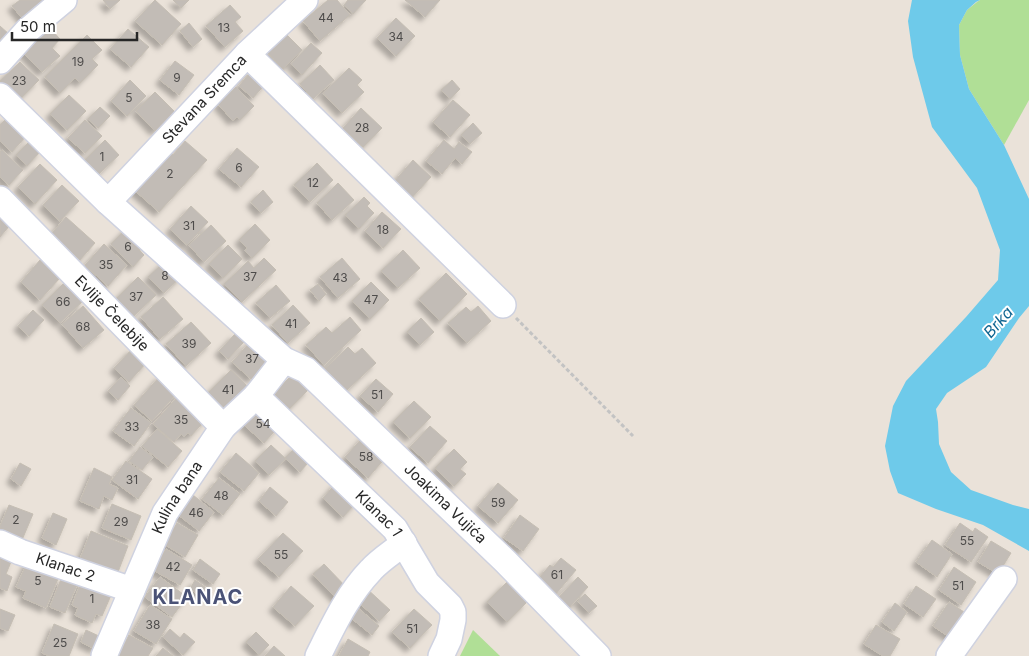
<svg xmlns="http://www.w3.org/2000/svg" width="1029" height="656" font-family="Inter,sans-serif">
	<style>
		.green { fill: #b0df96 }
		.water { fill: #6ecaea }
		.building { fill: #c2bcb6; stroke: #c5beb3; filter: url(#shadow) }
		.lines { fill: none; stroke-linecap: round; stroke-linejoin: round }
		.minor-casing { stroke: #cfd2e0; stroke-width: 28 }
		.path { stroke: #c3c3c3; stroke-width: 3; stroke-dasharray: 4 2.5; stroke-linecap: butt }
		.minor { stroke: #fff; stroke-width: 25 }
		.labels { text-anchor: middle; stroke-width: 4; stroke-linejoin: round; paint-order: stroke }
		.number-label { font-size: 12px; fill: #4e4c4b }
		.street-label { font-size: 15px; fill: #272727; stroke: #fff }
		.water-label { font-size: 16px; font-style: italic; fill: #116692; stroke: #fff }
		.district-label { font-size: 20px; font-weight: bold; letter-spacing: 1px; fill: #4a5276; stroke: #fff }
	</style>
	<defs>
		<filter id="shadow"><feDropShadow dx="-4.5" dy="4.5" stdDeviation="2.5" flood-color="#0004"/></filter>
	</defs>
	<rect width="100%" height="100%" fill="#eae2d9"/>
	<g class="green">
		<path d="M 980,0 L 1029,0 L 1029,100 L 1004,145 L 969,89 L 960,55 L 959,25 L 967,10 L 977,2 Z"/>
		<path d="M 473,630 L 500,656 L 460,656 Z"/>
	</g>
	<path class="water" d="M 912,0 L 980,0 L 976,2 L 967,10 L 959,25 L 960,55 L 969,89 L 1004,145 L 1029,199 L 1029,306 L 1019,318 L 986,367 L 947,393 L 936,409 L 938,422 L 939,444 L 951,472 L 971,490 L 1013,505 L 1029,509 L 1029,551 L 983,525 L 936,509 L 898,493 L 890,471 L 885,446 L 893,406 L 906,381 L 966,317 L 998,280 L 1000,250 L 977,188 L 932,127 L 913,57 L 908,21 Z"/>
	<g class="building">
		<path d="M 20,0 L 49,0 L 27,24 L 12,6 Z"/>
		<path d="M 103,0 L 120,0 L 110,9 Z"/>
		<path d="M 155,0 L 181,24 L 162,45 L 135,21 Z"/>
		<path d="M 173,0 L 189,0 L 181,8 Z"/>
		<path d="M 328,0 L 337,0 L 350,15 L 320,41 L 303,21 Z"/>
		<path d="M 348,0 L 366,0 L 353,14 L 344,5 Z"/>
		<path d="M 405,0 L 440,0 L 425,17 Z"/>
		<path d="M 230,5 L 241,17 L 235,22 L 243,31 L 225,47 L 206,26 Z"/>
		<path d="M 396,18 L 415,36 L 396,56 L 377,38 Z"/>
		<path d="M 189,23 L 202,39 L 193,47 L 180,31 Z"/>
		<path d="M 46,24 L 60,39 L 52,48 L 60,56 L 42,72 L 20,49 Z"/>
		<path d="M 0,26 L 10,35 L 0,45 Z"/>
		<path d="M 128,29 L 149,47 L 131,67 L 110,49 Z"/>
		<path d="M 87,35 L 102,50 L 92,59 L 98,65 L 80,83 L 75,78 L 60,93 L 45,77 Z"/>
		<path d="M 287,35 L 302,50 L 283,69 L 268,53 Z"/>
		<path d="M 311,43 L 322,53 L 302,75 L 291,64 Z"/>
		<path d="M 175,61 L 194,75 L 179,95 L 160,80 Z"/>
		<path d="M 20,62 L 39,80 L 19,100 L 0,81 Z"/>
		<path d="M 320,65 L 334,80 L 313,99 L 300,84 Z"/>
		<path d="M 349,68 L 362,80 L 357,85 L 364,92 L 342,113 L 323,93 Z"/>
		<path d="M 253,69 L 267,82 L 253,98 L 239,86 Z"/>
		<path d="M 130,80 L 146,96 L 127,116 L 111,101 Z"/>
		<path d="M 452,80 L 460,89 L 450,99 L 441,90 Z"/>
		<path d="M 236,87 L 254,106 L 240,120 L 237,117 L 233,121 L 218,104 Z"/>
		<path d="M 155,92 L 175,112 L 155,131 L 136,111 Z"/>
		<path d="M 69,95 L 86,111 L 67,130 L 50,114 Z"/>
		<path d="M 453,100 L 470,115 L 450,137 L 433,122 Z"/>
		<path d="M 100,107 L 110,116 L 98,128 L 88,119 Z"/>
		<path d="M 361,108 L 382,128 L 363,147 L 343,128 Z"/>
		<path d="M 8,117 L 28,134 L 12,152 L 0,141 L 0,125 Z"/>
		<path d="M 85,120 L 102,136 L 85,153 L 68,138 Z"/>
		<path d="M 473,123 L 482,133 L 470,144 L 461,135 Z"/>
		<path d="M 31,140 L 41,151 L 27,166 L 16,155 Z"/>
		<path d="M 105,140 L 119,155 L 99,174 L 85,160 Z"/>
		<path d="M 444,140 L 454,149 L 459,142 L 472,152 L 462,164 L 455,158 L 442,174 L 426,161 Z"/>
		<path d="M 185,141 L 207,160 L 159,212 L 132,188 L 168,149 L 173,155 Z"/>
		<path d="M 237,148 L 259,167 L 241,187 L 219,169 Z"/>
		<path d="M 2,150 L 23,170 L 9,185 L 0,177 L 0,152 Z"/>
		<path d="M 413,160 L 431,177 L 409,201 L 392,184 Z"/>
		<path d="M 317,163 L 333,180 L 310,202 L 294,185 Z"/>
		<path d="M 40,164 L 57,180 L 35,204 L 18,187 Z"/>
		<path d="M 338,183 L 354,200 L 332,220 L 317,203 Z"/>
		<path d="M 62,185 L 79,201 L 60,221 L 43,205 Z"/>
		<path d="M 263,190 L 273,202 L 261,213 L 251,202 Z"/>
		<path d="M 364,197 L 370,203 L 367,206 L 374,213 L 359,229 L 345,215 Z"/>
		<path d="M 191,206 L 208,222 L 187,245 L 170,229 Z"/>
		<path d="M 382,212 L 401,229 L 383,248 L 365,231 Z"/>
		<path d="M 0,215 L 11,224 L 0,237 Z"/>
		<path d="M 66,217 L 95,243 L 80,260 L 51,234 Z"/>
		<path d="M 255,224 L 270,240 L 252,258 L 245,251 L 247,248 L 239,240 Z"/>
		<path d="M 130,225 L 147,242 L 139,250 L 144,255 L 133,267 L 111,244 Z"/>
		<path d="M 211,225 L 226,241 L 204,262 L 189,245 Z"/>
		<path d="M 104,244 L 127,265 L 108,286 L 85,265 Z"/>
		<path d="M 228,245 L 242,259 L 223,278 L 209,264 Z"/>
		<path d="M 403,250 L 420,268 L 398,288 L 381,271 Z"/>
		<path d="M 264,258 L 276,270 L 242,302 L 224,284 L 248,261 L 254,268 Z"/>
		<path d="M 342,258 L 360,279 L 338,298 L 320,277 Z"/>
		<path d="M 167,259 L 182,276 L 164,293 L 148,277 Z"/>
		<path d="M 40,260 L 60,278 L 40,300 L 21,282 Z"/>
		<path d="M 446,273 L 467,294 L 440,321 L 419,299 Z"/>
		<path d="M 138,277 L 156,295 L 133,317 L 116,299 Z"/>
		<path d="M 66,281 L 84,300 L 60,323 L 42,305 Z"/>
		<path d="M 371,282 L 389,300 L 370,319 L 352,301 Z"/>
		<path d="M 318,284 L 326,294 L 319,301 L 310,290 Z"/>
		<path d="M 276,285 L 290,301 L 270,318 L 256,303 Z"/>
		<path d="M 163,297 L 183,319 L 160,339 L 141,317 Z"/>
		<path d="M 293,305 L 310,323 L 288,343 L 272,325 Z"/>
		<path d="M 83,306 L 104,330 L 83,348 L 62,324 Z"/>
		<path d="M 478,306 L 491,321 L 467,343 L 448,323 L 466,307 L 471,312 Z"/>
		<path d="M 33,310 L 44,320 L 29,336 L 18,326 Z"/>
		<path d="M 350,317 L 361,330 L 324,365 L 306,345 L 326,327 L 332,333 Z"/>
		<path d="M 421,318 L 434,332 L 420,345 L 407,332 Z"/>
		<path d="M 191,322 L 211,343 L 186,366 L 166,344 Z"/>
		<path d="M 235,334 L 244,342 L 228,359 L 219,351 Z"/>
		<path d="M 253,339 L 272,357 L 251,379 L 232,362 Z"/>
		<path d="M 348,347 L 355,354 L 362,348 L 376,363 L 346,391 L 325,369 Z"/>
		<path d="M 133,348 L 148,361 L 129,382 L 114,368 Z"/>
		<path d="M 231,370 L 248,387 L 226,410 L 208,393 Z"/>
		<path d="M 161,375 L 179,391 L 152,421 L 134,405 Z"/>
		<path d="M 121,377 L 130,386 L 118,400 L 108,391 Z"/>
		<path d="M 290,377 L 293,380 L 297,377 L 309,389 L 287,411 L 272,395 Z"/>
		<path d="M 376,379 L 393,394 L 378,412 L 360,396 Z"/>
		<path d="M 181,393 L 208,417 L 191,436 L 188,433 L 184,437 L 181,434 L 174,442 L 153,424 Z"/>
		<path d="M 414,401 L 431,417 L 410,438 L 393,422 Z"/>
		<path d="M 262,404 L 282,423 L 264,443 L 243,424 Z"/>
		<path d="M 131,408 L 151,423 L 134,446 L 113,431 Z"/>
		<path d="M 430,426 L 447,441 L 428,463 L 410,447 Z"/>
		<path d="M 157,429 L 182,451 L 168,467 L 142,446 Z"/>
		<path d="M 365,435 L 387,456 L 368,478 L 345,457 Z"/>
		<path d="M 271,445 L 286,459 L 269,475 L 255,461 Z"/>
		<path d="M 297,446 L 307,455 L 303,459 L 308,463 L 300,472 L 285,458 Z"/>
		<path d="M 140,447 L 153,457 L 142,470 L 129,461 Z"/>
		<path d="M 454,449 L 467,462 L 460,469 L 466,474 L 454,486 L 435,468 Z"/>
		<path d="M 236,453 L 259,473 L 244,491 L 220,472 Z"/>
		<path d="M 126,461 L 152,479 L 138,499 L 112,480 Z"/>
		<path d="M 20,463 L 31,469 L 21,486 L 11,479 Z"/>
		<path d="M 94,468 L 112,477 L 109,484 L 118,488 L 112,500 L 104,496 L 99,509 L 80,501 Z"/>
		<path d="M 219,478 L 240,494 L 223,515 L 202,499 Z"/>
		<path d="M 337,482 L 358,501 L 343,517 L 323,498 Z"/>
		<path d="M 498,483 L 518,500 L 498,523 L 478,506 Z"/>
		<path d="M 270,487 L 288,502 L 276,516 L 259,501 Z"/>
		<path d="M 193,495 L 214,512 L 199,531 L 177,514 Z"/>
		<path d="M 112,504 L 141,516 L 131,540 L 102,528 Z"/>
		<path d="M 9,505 L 33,514 L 22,540 L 0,531 L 0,526 Z"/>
		<path d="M 53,513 L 67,519 L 56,545 L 42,538 Z"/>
		<path d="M 520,515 L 539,529 L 523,551 L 504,538 Z"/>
		<path d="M 177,523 L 198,535 L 185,557 L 164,544 Z"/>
		<path d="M 960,523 L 973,532 L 975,528 L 988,537 L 971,562 L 945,545 Z"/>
		<path d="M 91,531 L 128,546 L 118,572 L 105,566 L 103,572 L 91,563 L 80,559 Z"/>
		<path d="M 283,533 L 303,551 L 279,577 L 258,559 Z"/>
		<path d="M 932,540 L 952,554 L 937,577 L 916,562 Z"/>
		<path d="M 991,541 L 1011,553 L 998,574 L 978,562 Z"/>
		<path d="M 166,549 L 192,565 L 180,585 L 153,570 Z"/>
		<path d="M 0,552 L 13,557 L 6,574 L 12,577 L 7,591 L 0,588 Z"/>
		<path d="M 561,558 L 576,570 L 556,594 L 538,579 L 550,565 L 553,567 Z"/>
		<path d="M 200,559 L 220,574 L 213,584 L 193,570 Z"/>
		<path d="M 28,561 L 60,574 L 46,608 L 23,598 L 26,591 L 16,587 Z"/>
		<path d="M 324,564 L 349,590 L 338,600 L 313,574 Z"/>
		<path d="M 954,567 L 976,582 L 961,605 L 939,590 Z"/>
		<path d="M 160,577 L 187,597 L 172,617 L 145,597 Z"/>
		<path d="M 578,577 L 588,587 L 568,609 L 557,599 Z"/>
		<path d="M 61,579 L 77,585 L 65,613 L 50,607 Z"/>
		<path d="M 82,580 L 112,593 L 102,616 L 96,614 L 92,623 L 75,615 L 78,608 L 72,605 Z"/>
		<path d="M 195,580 L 212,592 L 209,597 L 205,594 L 202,597 L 190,589 Z"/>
		<path d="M 507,582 L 527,602 L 507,622 L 487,602 Z"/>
		<path d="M 291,586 L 314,606 L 295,626 L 273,607 Z"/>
		<path d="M 916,586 L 936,599 L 923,617 L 904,604 Z"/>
		<path d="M 365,587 L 390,610 L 379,621 L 355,599 Z"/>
		<path d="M 585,594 L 597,606 L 589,613 L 578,601 Z"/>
		<path d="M 949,602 L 967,614 L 951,638 L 933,626 Z"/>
		<path d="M 895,603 L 907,612 L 894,631 L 882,622 Z"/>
		<path d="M 150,605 L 172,619 L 156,644 L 134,631 Z"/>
		<path d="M 0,609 L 15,615 L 8,631 L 0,628 Z"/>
		<path d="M 359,609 L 379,626 L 372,635 L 351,618 Z"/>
		<path d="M 414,609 L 432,625 L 410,648 L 392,632 Z"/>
		<path d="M 54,624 L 78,634 L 69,656 L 50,656 L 42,653 Z"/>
		<path d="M 876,625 L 900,639 L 890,656 L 883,656 L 864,644 Z"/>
		<path d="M 170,629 L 180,638 L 184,633 L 195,642 L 183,655 L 163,637 Z"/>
		<path d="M 86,630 L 101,637 L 95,649 L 81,642 Z"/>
		<path d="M 256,632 L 269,645 L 259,655 L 246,642 Z"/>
		<path d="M 129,635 L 153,648 L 148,656 L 118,656 Z"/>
		<path d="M 348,639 L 370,652 L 368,656 L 339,656 Z"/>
		<path d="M 274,646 L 285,656 L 265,656 Z"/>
		<path d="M 163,648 L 173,656 L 156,656 Z"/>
	</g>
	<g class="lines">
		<g class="minor-casing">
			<g id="minor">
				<path d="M 247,54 L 503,305"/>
				<path d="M 0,61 L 28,30 L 64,0"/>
				<path id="s1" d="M 0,96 L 108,202 L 284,360 L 306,370 L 505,561 L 598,656"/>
				<path id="s2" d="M 0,199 L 223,427"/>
				<path id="s3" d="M 108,202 L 247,54 L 305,0"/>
				<path id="s4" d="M 256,396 L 395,529 L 427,583 L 450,606 L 453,612 L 453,620 L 449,639 L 441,656"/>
				<path id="s5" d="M 0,543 L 20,552 L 132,590"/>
				<path id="s6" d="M 104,656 L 165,513 L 223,427 L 256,396 L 284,360"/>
				<path d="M 318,656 C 333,626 347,595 371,570 C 380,560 393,552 404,543"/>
				<path d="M 949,656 L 1004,579"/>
			</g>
		</g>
		<path class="path" d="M 516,318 L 633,436"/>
		<use href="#minor" class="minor"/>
	</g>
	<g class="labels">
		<g class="number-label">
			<text x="326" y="22">44</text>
			<text x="224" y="32">13</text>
			<text x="396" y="41">34</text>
			<text x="78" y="66">19</text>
			<text x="177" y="82">9</text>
			<text x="19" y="85">23</text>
			<text x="129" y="102">5</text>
			<text x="362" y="132">28</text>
			<text x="102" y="161">1</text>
			<text x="239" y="172">6</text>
			<text x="170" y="178">2</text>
			<text x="313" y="187">12</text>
			<text x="189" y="230">31</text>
			<text x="383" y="234">18</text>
			<text x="128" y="251">6</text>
			<text x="106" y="269">35</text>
			<text x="165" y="280">8</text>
			<text x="250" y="281">37</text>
			<text x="340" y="282">43</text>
			<text x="136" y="301">37</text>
			<text x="371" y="304">47</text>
			<text x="63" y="306">66</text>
			<text x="291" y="328">41</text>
			<text x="83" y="331">68</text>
			<text x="189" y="348">39</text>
			<text x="252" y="363">37</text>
			<text x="228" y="394">41</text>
			<text x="377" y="399">51</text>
			<text x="181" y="424">35</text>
			<text x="263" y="428">54</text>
			<text x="132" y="431">33</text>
			<text x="366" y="461">58</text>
			<text x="132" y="484">31</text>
			<text x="221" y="500">48</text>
			<text x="498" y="507">59</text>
			<text x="196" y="517">46</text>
			<text x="16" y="524">2</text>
			<text x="121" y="526">29</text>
			<text x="967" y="545">55</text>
			<text x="281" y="559">55</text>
			<text x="173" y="571">42</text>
			<text x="557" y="579">61</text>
			<text x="38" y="585">5</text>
			<text x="958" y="590">51</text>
			<text x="92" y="603">1</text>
			<text x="153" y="629">38</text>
			<text x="412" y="633">51</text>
			<text x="60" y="647">25</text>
		</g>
		<g class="street-label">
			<text dy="5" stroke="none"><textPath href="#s3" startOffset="141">Stevana Sremca</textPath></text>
			<text dy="5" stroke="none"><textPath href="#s2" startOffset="160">Evlije Čelebije</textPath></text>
			<text dy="5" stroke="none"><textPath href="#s6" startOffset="175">Kulina bana</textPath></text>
			<text dy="5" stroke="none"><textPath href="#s1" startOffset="605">Joakima Vujića</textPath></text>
			<text dy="5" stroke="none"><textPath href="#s4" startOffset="170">Klanac 1</textPath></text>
			<text dy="5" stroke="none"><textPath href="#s5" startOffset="70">Klanac 2</textPath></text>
		</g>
		<g class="water-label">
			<text transform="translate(998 322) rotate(-48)" y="6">Brka</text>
		</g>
		<g class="district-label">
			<text x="198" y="604">KLANAC</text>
		</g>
	</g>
	<path d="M12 32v8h125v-8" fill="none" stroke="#272727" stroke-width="2.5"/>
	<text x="20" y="32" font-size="15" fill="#272727" stroke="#ffffff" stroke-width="4" paint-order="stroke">50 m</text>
</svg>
